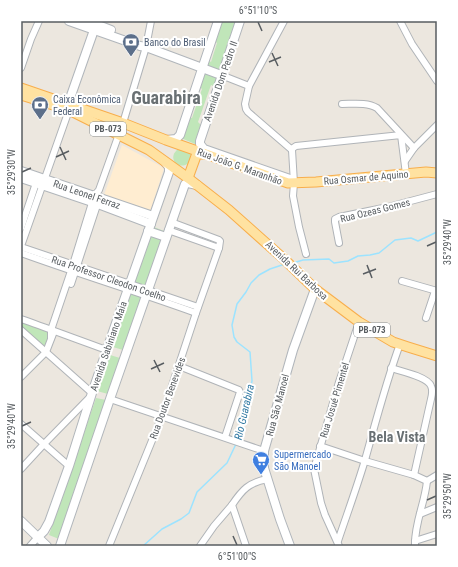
<svg xmlns="http://www.w3.org/2000/svg" width="458" height="567" font-family="'Roboto Condensed',sans-serif">
	<style>
		.commercial { fill: #ffedd1 }
		.green { fill: #c0e6b9 }
		.lines { fill: none; stroke-linecap: round; stroke-linejoin: round }
		.stream { stroke: #9ce3ff; stroke-width: 1.5 }
		.street-casing { stroke: #b0b4b8; stroke-width: 8 }
		.secondary-casing { stroke: #b1b6bb; stroke-width: 10 }
		.primary-casing { stroke: #f8ae4c; stroke-width: 11 }
		.street { stroke: #fff; stroke-width: 6 }
		.secondary { stroke: #fff; stroke-width: 8 }
		.primary { stroke: #ffe2a1; stroke-width: 9 }
		.ticks { fill: none; stroke: #585d61; stroke-width: 1.5 }
		.labels { text-anchor: middle; stroke-width: 4; stroke-linejoin: round; paint-order: stroke }
		.shield { fill: #fff; stroke: #8a8e90; stroke-width: 1 }
		.shield-label { font-size: 9px; font-weight: bold; fill: #585d61 }
		.service-label { font-size: 10px; fill: #4e5e75; stroke: #fff; text-anchor: start }
		.street-label { font-size: 10px; fill: #585d61; stroke: #fff }
		.shop-label { font-size: 10px; fill: #366cbe; stroke: #fff; text-anchor: start }
		.water-label { font-size: 11px; font-style: italic; fill: #327aa3; stroke: #fff }
		.district-label { font-size: 14px; font-weight: bold; fill: #697073; stroke: #fff }
		.town-label { font-size: 18px; font-weight: bold; fill: #697073; stroke: #fff }
		.neatline { fill: none; stroke: #585d61; stroke-width: 1.5 }
		.ticks-label { font-size: 10px; text-anchor: middle; fill: #585d61 }
	</style>
	<rect width="100%" height="100%" fill="#ece7df"/>
	<path class="commercial" d="M 122,145 L 164,168 L 150,212 L 104,195 Z"/>
	<g class="green">
		<path d="M 221,21 L 237,21 L 220,71 L 206,65 L 208,60 L 211,62 L 217,43 L 214,40 Z"/>
		<path d="M 204,72 L 218,78 L 215,87 L 211,85 L 198,122 L 201,125 L 195,144 L 181,138 L 188,117 L 192,118 L 202,89 L 199,86 Z"/>
		<path d="M 180,148 L 191,153 L 190,162 C 178,173 165,156 180,148 Z"/>
		<path d="M 154,227 L 164,231 L 145,288 L 133,284 Z"/>
		<path d="M 131,293 L 143,295 L 123,350 L 113,347 Z"/>
		<path d="M 21,321 L 51,330 L 44,350 L 21,328 Z"/>
		<path d="M 110,355 L 120,358 L 108,394 L 97,391 Z"/>
		<path d="M 96,398 L 106,400 L 59,539 L 49,535 Z"/>
	</g>
	<g class="lines">
		<g class="stream">
			<path d="M 293,263 L 303,260 L 329,259 L 334,263 L 348,261 L 358,256 L 370,255 L 379,253 L 395,240 L 411,238 L 418,241 L 437,232"/>
			<path d="M 238,441 L 241,436 L 244,418 L 252,381 L 250,352 L 237,342 L 234,337 L 232,325 L 237,304 L 246,292 L 251,283 L 259,275 L 270,269 L 285,264"/>
			<path d="M 143,546 L 162,529 L 181,519 L 189,513 L 197,492 L 227,463 L 236,444"/>
		</g>
		<g class="street-casing">
			<g id="street">
				<path d="M 284,21 L 249,86 L 245,104 L 246,109 L 248,112 L 292,150 L 294,183 L 293,196 L 299,227 L 306,254"/>
				<path d="M 400,21 L 412,44 L 437,81"/>
				<path d="M 21,68 L 31,39 L 39,21"/>
				<path d="M 221,75 L 249,86"/>
				<path d="M 342,104 C 353,104 367,102 377,108 L 414,148"/>
				<path d="M 123,123 L 146,47 L 151,21"/>
				<path d="M 292,150 L 293,148 L 296,146 L 401,135 L 406,174"/>
				<path d="M 405,161 L 414,148 L 437,125"/>
				<path d="M 21,228 L 37,180"/>
				<path d="M 168,230 L 219,248"/>
				<path d="M 339,243 L 335,222 L 335,219 L 339,217 L 388,207 L 437,194"/>
				<path d="M 21,246 L 69,110"/>
				<path d="M 21,247 L 198,307"/>
				<path d="M 21,253 C 79,274 138,292 196,313"/>
				<path d="M 402,281 L 437,291"/>
				<path d="M 71,284 L 98,202"/>
				<path d="M 426,318 L 435,291"/>
				<path d="M 21,319 C 50,329 78,340 107,350"/>
				<path d="M 21,330 L 92,393"/>
				<path d="M 51,338 L 51,330 L 71,271 L 92,203 L 94,196 L 99,190 L 119,134"/>
				<path d="M 179,366 L 239,390 L 240,392 L 225,437"/>
				<path d="M 391,368 C 401,371 428,377 431,386 C 433,390 432,395 431,399 L 414,475"/>
				<path d="M 21,377 L 46,352 L 53,334"/>
				<path d="M 110,399 L 264,451"/>
				<path d="M 21,424 L 69,466"/>
				<path d="M 320,446 L 365,461 L 414,475 L 427,481"/>
				<path d="M 21,469 L 44,444 L 90,397"/>
				<path d="M 427,481 L 437,475"/>
				<path d="M 420,514 L 437,507"/>
				<path d="M 338,541 C 347,514 357,487 365,460 C 376,421 386,382 400,344"/>
				<path d="M 415,541 L 437,534"/>
				<path d="M 30,546 L 38,537"/>
				<path d="M 109,546 L 162,416 L 196,313 L 219,248 L 220,241 L 219,240 L 171,222"/>
				<path d="M 200,546 L 214,526 L 232,505"/>
				<path d="M 246,546 L 232,505 C 242,490 249,482 268,479"/>
				<path d="M 339,546 L 325,515 L 321,503 L 314,469 L 339,382 L 359,322"/>
				<path d="M 415,546 C 414,524 425,503 427,481"/>
			</g>
		</g>
		<g class="secondary-casing">
			<g id="secondary">
				<path d="M 69,21 L 140,46 L 146,47 L 221,75"/>
				<path d="M 87,21 L 94,23"/>
				<path d="M 240,21 L 200,141 L 200,144 L 204,149 L 290,179 L 292,181"/>
				<path d="M 98,25 L 111,30"/>
				<path d="M 68,104 L 94,30"/>
				<path d="M 166,140 L 176,139 L 180,135 L 218,21"/>
				<path d="M 21,171 L 153,216"/>
				<path d="M 21,178 L 98,204 L 151,224"/>
				<path d="M 148,231 L 166,237"/>
				<path d="M 21,521 L 47,546"/>
				<path d="M 38,537 L 44,531 L 49,522 L 69,466 L 92,393 L 117,320 L 161,195 L 169,172 L 169,167 L 164,161"/>
				<path d="M 60,546 L 110,399 L 185,184 L 188,183 L 197,185"/>
				<path d="M 290,546 L 280,519 L 264,468 L 264,451 L 293,350 L 315,289"/>
			</g>
		</g>
		<g class="primary-casing">
			<g id="primary">
				<path d="M 21,88 L 123,123 L 166,140 L 288,183 L 316,182 L 426,172 L 437,173"/>
				<path d="M 21,95 L 69,110 L 149,150 L 188,178 L 229,210 L 284,259 L 315,289 L 359,322 L 393,342 L 408,347 L 437,356"/>
				<path d="M 188,178 L 196,156 L 199,154 L 204,154"/>
			</g>
		</g>
		<use href="#street" class="street"/>
		<use href="#secondary" class="secondary"/>
		<use href="#primary" class="primary"/>
	</g>
	<path class="ticks" d="M 258,22 L 262,31M 272,53 L 278,66M 269,62 L 281,57M 60,147 L 66,160M 56,157 L 69,151M 22,172 L 31,168M 427,246 L 436,242M 367,265 L 372,278M 363,274 L 376,269M 154,360 L 160,372M 151,369 L 164,363M 22,426 L 31,422M 427,500 L 436,496M 233,536 L 237,545"/>
	<defs>
		<g id="bank-pin" transform="scale(0.9)"><path d="M0 17L-7.5 6A9.5 9.5 0 1 1 7.5 6Z" fill="#5c6f8a" stroke="#fff"/><path d="M-6-4H6V4H-6ZM0-2.3a2.3 2.3 0 1 0 0 4.6a2.3 2.3 0 1 0 0-4.6Z" fill="#fff"/></g>
		<g id="supermarket-pin" transform="scale(0.9)"><path d="M0 17L-7.5 6A9.5 9.5 0 1 1 7.5 6Z" fill="#3f7fe0" stroke="#fff"/><path d="M-6-5.5h2.5l.6 2H6L4.5 2H-2.5L-4.4-4H-6ZM-1.5 3.2a1.3 1.3 0 1 0 .1 0ZM3 3.2a1.3 1.3 0 1 0 .1 0Z" fill="#fff"/></g>
	</defs>
	<g fill-rule="evenodd">
		<use href="#bank-pin" x="131" y="42"/>
		<use href="#bank-pin" x="40" y="105"/>
		<use href="#supermarket-pin" x="261" y="460"/>
	</g>
	<g class="labels">
		<g class="shield">
			<rect x="90" y="122" width="36" height="14" rx="3"/>
			<rect x="354" y="323" width="36" height="14" rx="3"/>
		</g>
		<g class="shield-label">
			<text x="108" y="132">PB-073</text>
			<text x="372" y="333">PB-073</text>
		</g>
		<g class="service-label">
			<text x="144" y="46">Banco do Brasil</text>
			<text x="53" y="103">Caixa Econômica<tspan x="53" dy="12">Federal</tspan></text>
		</g>
		<g class="street-label">
			<text transform="translate(220 81) rotate(-71)" y="4">Avenida Dom Pedro II</text>
			<text transform="translate(240 166) rotate(20)" y="4">Rua João G. Maranhão</text>
			<text transform="translate(366 177) rotate(-5)" y="4">Rua Osmar de Aquino</text>
			<text transform="translate(87 194) rotate(19)" y="4">Rua Leonel Ferraz</text>
			<text transform="translate(375 210) rotate(-14)" y="4">Rua Ozeas Gomes</text>
			<text transform="translate(297 270) rotate(43)" y="4">Avenida Rui Barbosa</text>
			<text transform="translate(109 278) rotate(19)" y="4">Rua Professor Cleodon Coelho</text>
			<text transform="translate(108 346) rotate(-71)" y="4">Avenida Sabiniano Maia</text>
			<text transform="translate(167 398) rotate(-70)" y="4">Rua Doutor Benevides</text>
			<text transform="translate(334 400) rotate(-73)" y="4">Rua Josué Pimentel</text>
			<text transform="translate(277 405) rotate(-75)" y="4">Rua São Manoel</text>
		</g>
		<g class="shop-label">
			<text x="274" y="458">Supermercado<tspan x="274" dy="12">São Manoel</tspan></text>
		</g>
		<g class="water-label">
			<text transform="translate(244 412) rotate(-77)" y="4">Rio Guarabira</text>
		</g>
		<g class="district-label">
			<text x="397" y="442">Bela Vista</text>
		</g>
		<g class="town-label">
			<text x="166" y="104">Guarabira</text>
		</g>
	</g>
	<rect width="458" height="567" fill="none" stroke="#ffffff" stroke-width="44"/>
	<rect x="22" y="22" width="414" height="523" class="neatline"/>
	<g class="ticks-label">
		<text x="258" y="14">6°51'10"S</text>
		<text transform="translate(11 172) rotate(-90)" y="4">35°29'30"W</text>
		<text transform="translate(447 242) rotate(-90)" y="4">35°29'40"W</text>
		<text transform="translate(11 426) rotate(-90)" y="4">35°29'40"W</text>
		<text transform="translate(447 496) rotate(-90)" y="4">35°29'50"W</text>
		<text x="237" y="560">6°51'00"S</text>
	</g>
</svg>
